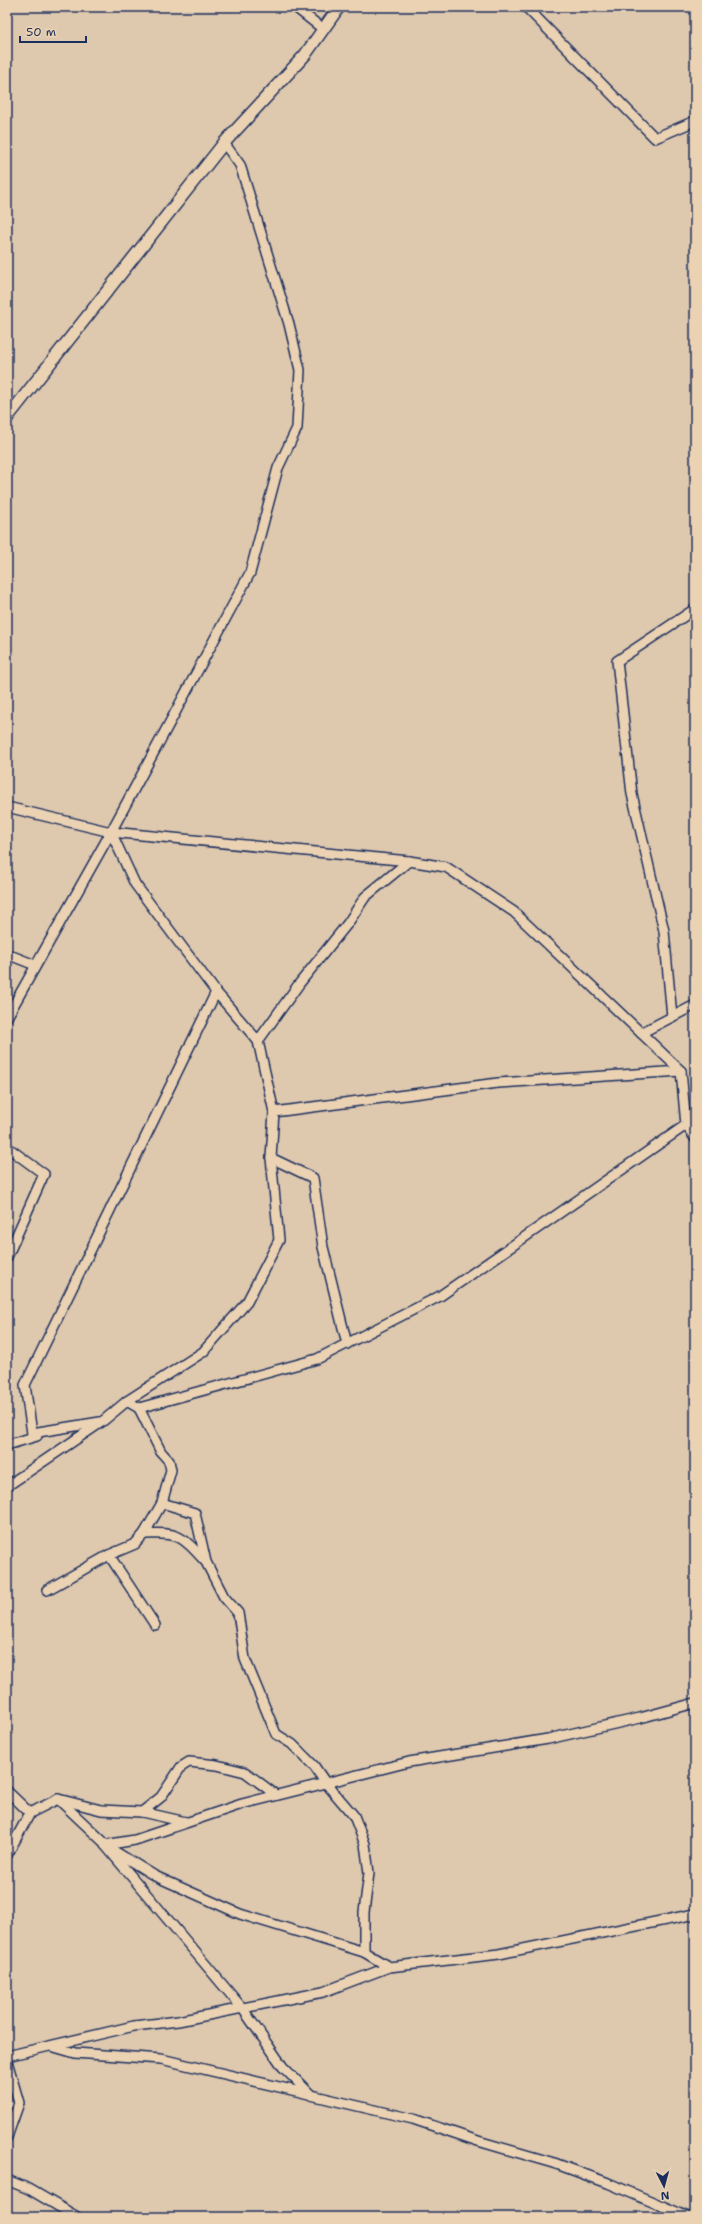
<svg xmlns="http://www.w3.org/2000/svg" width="702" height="2224" font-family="'Shantell Sans',sans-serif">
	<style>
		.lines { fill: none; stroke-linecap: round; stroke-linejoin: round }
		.minor-casing { stroke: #1b2f5e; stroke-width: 12 }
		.tertiary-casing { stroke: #1b2f5e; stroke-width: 14 }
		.minor { stroke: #ebd2b3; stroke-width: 9 }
		.tertiary { stroke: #ebd2b3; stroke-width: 11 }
	</style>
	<rect width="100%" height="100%" fill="#dec8ae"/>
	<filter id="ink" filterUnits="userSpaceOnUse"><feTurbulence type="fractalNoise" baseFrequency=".025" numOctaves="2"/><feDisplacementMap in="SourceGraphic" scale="8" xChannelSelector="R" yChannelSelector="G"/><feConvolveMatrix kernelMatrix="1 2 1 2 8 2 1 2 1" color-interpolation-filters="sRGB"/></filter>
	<g filter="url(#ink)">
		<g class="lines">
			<g class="minor-casing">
				<g id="minor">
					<path d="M 295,7 L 323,29"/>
					<path d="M 526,7 L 655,138 L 695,121"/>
					<path d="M 7,807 L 111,832 L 409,861 L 446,867 L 514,912 L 681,1071 L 686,1125 L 695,1138"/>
					<path d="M 7,954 L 35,965"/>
					<path d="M 7,1017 L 111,832 L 250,573 L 278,468 L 297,428 L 300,370 L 289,324 L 240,165 L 224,143"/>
					<path d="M 672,1017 L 664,931 L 632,794 L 617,661 L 695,609"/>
					<path d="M 641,1033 L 695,1005"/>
					<path d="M 258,1041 L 299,984 L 348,923 L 365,897 L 409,861"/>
					<path d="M 274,1112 L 498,1083 L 681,1071"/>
					<path d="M 7,1147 L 44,1174 L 7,1257"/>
					<path d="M 271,1158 L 313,1178 L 323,1247 L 347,1344"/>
					<path d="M 127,1401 L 139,1408 L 317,1359 L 440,1296 L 686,1125"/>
					<path d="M 32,1433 L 25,1385 L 216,992"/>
					<path d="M 7,1445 L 37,1436 L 32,1433 L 100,1422"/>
					<path d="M 7,1486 L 103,1421 L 127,1401 L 203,1352 L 247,1302 L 279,1240 L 271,1158 L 274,1112 L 258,1041 L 216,992 L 135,884 L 111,832"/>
					<path d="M 162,1503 L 195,1513 L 206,1562 L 224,1597 L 238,1613 L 245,1659 L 276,1734 L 292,1744 L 314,1766 L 325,1782 L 354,1816 L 365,1844 L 369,1873 L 364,1912 L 364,1952"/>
					<path d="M 144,1534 C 179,1532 182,1536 205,1561"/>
					<path d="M 109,1555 L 155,1625"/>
					<path d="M 47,1590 L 109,1555 L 135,1544 L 144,1534 L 162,1503 L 171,1470 L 169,1461 L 161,1452 L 139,1408"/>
					<path d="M 7,1791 L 30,1813"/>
					<path d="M 58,1799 L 101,1810 L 142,1812 L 186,1822"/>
					<path d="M 142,1812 L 161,1797 L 181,1767 L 189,1762 L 217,1765 L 245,1772 L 276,1795"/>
					<path d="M 105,1845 L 243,2009 L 283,2067 L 311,2095 L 413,2119 L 478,2141 L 554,2163 L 608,2183 L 688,2217"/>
					<path d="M 105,1845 L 135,1840 L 242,1804 L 409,1762 L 548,1739 L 640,1718 L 695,1703"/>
					<path d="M 7,1855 L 30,1813 L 58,1799 L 111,1849 L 155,1876 L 240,1914 L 364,1952 L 389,1967"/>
					<path d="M 51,2046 L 75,2053 L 161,2059 L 309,2094"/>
					<path d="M 7,2056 L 134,2026 L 178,2021 L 323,1992 L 389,1967 L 499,1954 L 695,1914"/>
					<path d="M 7,2061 L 19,2103 L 7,2137"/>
					<path d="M 7,2180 L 29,2189 L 77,2217"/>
				</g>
			</g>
			<g class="tertiary-casing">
				<path id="tertiary" d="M 7,418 L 224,143 L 305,55 L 339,7"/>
			</g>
			<use href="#minor" class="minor"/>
			<use href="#tertiary" class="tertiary"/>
		</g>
	</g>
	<rect width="702" height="2224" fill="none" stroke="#ebd2b3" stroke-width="24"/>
	<rect x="12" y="12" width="678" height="2200" fill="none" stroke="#1b2f5e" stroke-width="1.5" filter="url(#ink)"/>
	<g transform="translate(664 2186) rotate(174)" stroke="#ebd2b3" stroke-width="3" paint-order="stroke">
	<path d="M0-3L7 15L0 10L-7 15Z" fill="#1b2f5e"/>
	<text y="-6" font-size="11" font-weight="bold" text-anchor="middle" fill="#1b2f5e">N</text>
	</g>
	<path d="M20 36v6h66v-6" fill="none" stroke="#1b2f5e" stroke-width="2"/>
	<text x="26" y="36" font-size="12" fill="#1b2f5e" stroke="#ebd2b3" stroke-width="3" paint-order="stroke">50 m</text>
</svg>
